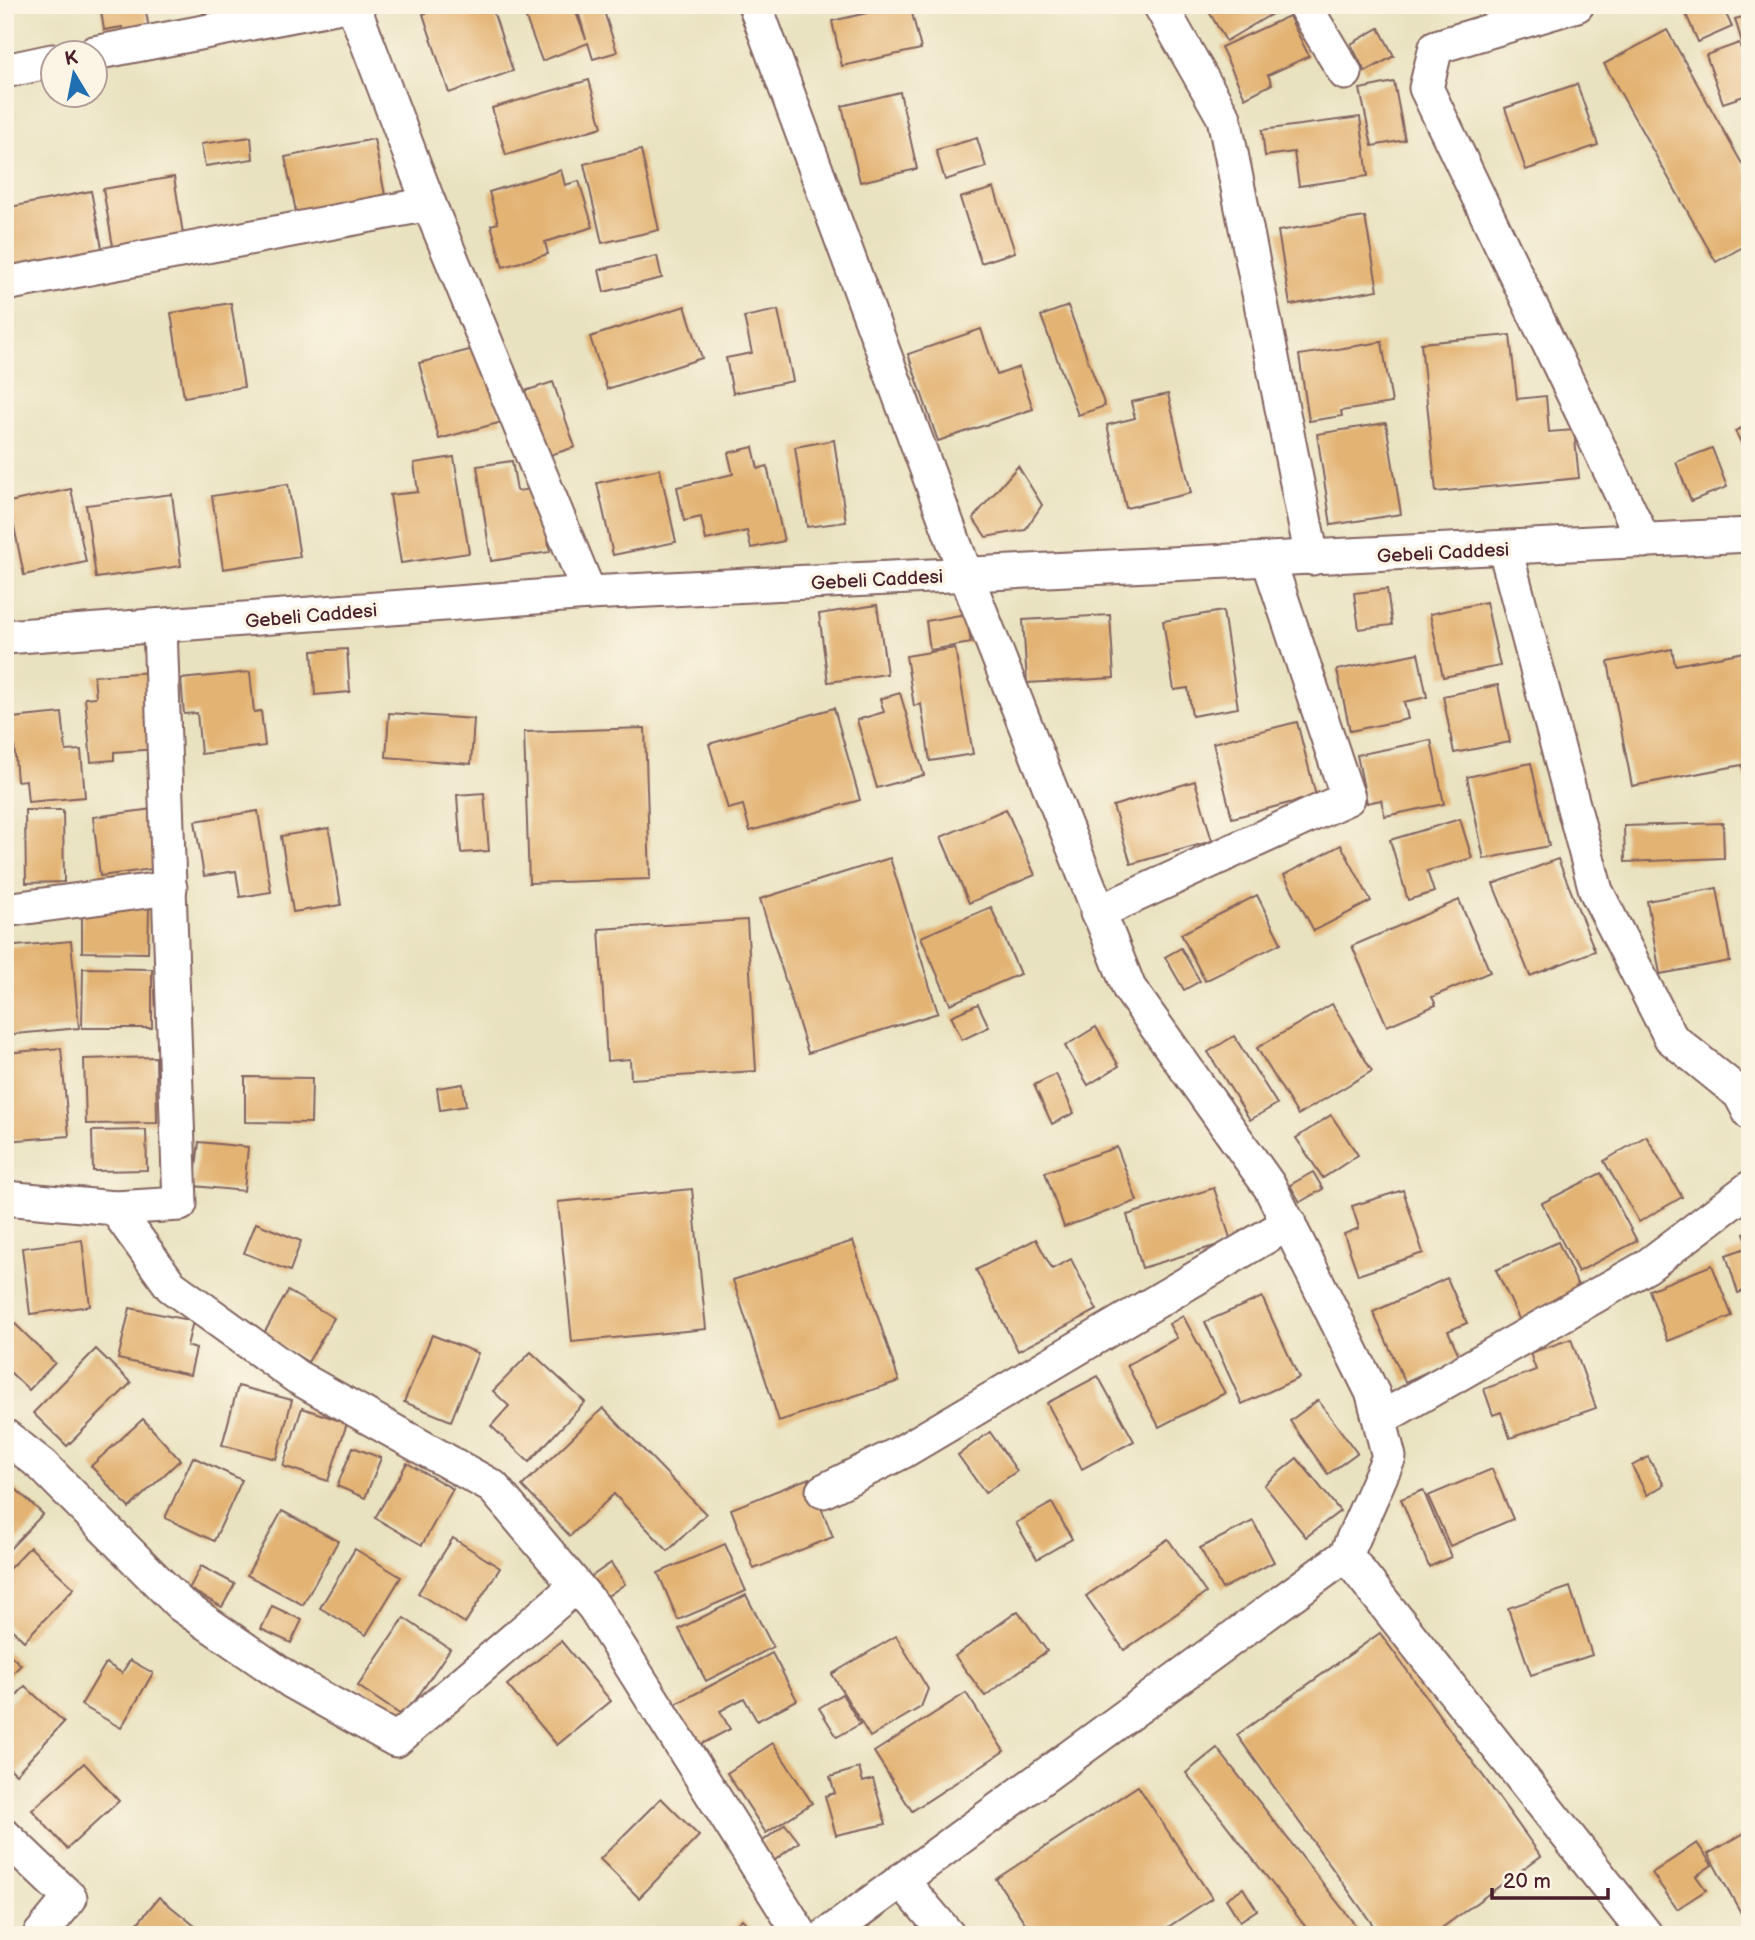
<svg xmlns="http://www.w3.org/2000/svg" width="1755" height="1940" font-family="'Balsamiq Sans',sans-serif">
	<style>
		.building { fill: #e3b373 }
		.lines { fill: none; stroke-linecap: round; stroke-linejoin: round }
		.street-casing { stroke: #82635f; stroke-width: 37 }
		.street { stroke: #fff; stroke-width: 33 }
		.labels { text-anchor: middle; stroke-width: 7; stroke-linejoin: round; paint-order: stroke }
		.street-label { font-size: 19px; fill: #4a1f2b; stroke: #fcf5e5 }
	</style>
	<rect width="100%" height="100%" fill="#fcf5e5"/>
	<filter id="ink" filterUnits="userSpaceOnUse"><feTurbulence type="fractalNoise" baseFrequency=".0143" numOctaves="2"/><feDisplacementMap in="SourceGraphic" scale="14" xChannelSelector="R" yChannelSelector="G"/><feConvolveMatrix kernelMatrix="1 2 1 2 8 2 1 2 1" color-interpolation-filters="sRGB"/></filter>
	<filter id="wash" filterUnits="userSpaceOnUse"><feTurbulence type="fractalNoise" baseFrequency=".00686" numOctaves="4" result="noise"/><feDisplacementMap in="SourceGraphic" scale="28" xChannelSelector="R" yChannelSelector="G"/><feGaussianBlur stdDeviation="1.57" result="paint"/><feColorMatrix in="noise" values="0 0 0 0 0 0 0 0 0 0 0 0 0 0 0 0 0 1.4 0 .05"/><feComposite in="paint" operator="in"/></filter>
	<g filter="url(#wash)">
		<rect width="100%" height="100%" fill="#e9e2c0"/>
		<g id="blocks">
			<g class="building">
				<path d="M 100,5 L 145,5 L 150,36 L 124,41 L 122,27 L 104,30 Z"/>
				<path d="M 202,5 L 226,5 L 227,9 L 203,13 Z"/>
				<path d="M 449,5 L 491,5 L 513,71 L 449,93 L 423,14 Z"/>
				<path d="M 521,5 L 573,5 L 586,39 L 576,5 L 602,5 L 617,52 L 593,59 L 588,43 L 542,61 Z"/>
				<path d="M 902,5 L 910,5 L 921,49 L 842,66 L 832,21 Z"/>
				<path d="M 1205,5 L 1287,5 L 1226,41 Z"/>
				<path d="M 1682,5 L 1722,5 L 1732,27 L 1698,42 Z"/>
				<path d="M 1750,15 L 1750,66 L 1749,66 L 1735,19 Z"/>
				<path d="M 1289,16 L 1309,56 L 1268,75 L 1272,84 L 1245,98 L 1221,47 Z"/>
				<path d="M 1379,28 L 1394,56 L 1365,72 L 1351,44 Z"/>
				<path d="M 1667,30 L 1750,178 L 1750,243 L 1716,262 L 1604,64 Z"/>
				<path d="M 1739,43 L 1750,74 L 1750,94 L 1723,103 L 1706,55 Z"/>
				<path d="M 589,80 L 602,127 L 506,155 L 492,108 Z"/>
				<path d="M 1394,82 L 1405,140 L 1372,146 L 1360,89 Z"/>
				<path d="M 1577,84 L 1598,145 L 1526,170 L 1505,108 Z"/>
				<path d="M 900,92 L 917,169 L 860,182 L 842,106 Z"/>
				<path d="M 1360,117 L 1368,176 L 1299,186 L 1294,152 L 1265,156 L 1262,130 Z"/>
				<path d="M 251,137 L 253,159 L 205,166 L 201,144 Z"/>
				<path d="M 977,138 L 986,167 L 945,180 L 936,150 Z"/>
				<path d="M 374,139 L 387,205 L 298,222 L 285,157 Z"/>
				<path d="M 641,150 L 659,230 L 602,243 L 584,164 Z"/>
				<path d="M 561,170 L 565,185 L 579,181 L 593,227 L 545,242 L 548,254 L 503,267 L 491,225 L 498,223 L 489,192 Z"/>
				<path d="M 174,177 L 184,240 L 114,252 L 103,189 Z"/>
				<path d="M 994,188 L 1015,252 L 981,263 L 960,198 Z"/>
				<path d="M 91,191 L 103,253 L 5,272 L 5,208 Z"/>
				<path d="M 1365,217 L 1378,290 L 1290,305 L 1278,231 Z"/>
				<path d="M 657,256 L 662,278 L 604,292 L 599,270 Z"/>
				<path d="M 231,303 L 244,387 L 184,397 L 171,313 Z"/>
				<path d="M 685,306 L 702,358 L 607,389 L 590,337 Z"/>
				<path d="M 1068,306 L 1105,406 L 1078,415 L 1041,316 Z"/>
				<path d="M 778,310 L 793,381 L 733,393 L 726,358 L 752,353 L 744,317 Z"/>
				<path d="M 981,329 L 997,375 L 1019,367 L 1033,409 L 938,441 L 908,354 Z"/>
				<path d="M 1510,335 L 1517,399 L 1546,396 L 1549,432 L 1574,430 L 1579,478 L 1436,492 L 1421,343 Z"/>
				<path d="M 1382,342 L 1392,403 L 1341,411 L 1342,416 L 1309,421 L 1299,355 Z"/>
				<path d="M 481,347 L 502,422 L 439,439 L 419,363 Z"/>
				<path d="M 553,382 L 575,447 L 544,457 L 522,392 Z"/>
				<path d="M 1168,394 L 1191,493 L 1126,508 L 1107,425 L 1135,418 L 1131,402 Z"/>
				<path d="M 1386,423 L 1401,514 L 1331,525 L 1317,434 Z"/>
				<path d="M 1750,424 L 1750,460 L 1735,431 Z"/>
				<path d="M 834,440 L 846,522 L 807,527 L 795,447 Z"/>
				<path d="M 753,447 L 758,469 L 767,466 L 784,541 L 751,548 L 747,531 L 706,540 L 701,517 L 684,521 L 677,487 L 733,474 L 728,453 Z"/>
				<path d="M 1712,448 L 1727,487 L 1691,501 L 1676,462 Z"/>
				<path d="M 454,457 L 469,553 L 401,563 L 390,495 L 418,492 L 414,463 Z"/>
				<path d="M 512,461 L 517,491 L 540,488 L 550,552 L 491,561 L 477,466 Z"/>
				<path d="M 1018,466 L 1042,505 L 1025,530 L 986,537 L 973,518 Z"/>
				<path d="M 660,469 L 676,542 L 613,555 L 597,483 Z"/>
				<path d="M 288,484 L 300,557 L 223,569 L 212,496 Z"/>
				<path d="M 71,489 L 86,562 L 24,575 L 9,502 Z"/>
				<path d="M 172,494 L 181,566 L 96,578 L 86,505 Z"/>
				<path d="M 1387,589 L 1392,625 L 1359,629 L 1354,593 Z"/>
				<path d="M 1486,602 L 1500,666 L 1443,677 L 1430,614 Z"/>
				<path d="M 877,605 L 887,674 L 828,682 L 819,614 Z"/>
				<path d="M 1223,611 L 1238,708 L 1192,716 L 1188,688 L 1174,690 L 1163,621 Z"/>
				<path d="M 966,614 L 971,643 L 930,650 L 926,621 Z"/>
				<path d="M 1110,615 L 1114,678 L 1027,683 L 1023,620 Z"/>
				<path d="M 955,648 L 973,754 L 930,761 L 921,704 L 914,706 L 906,656 Z"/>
				<path d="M 347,649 L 350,692 L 315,695 L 312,651 Z"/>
				<path d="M 1672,649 L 1675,665 L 1750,651 L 1750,798 L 1742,765 L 1632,786 L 1608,662 Z"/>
				<path d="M 1418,653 L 1427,697 L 1404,702 L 1408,719 L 1350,731 L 1337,670 Z"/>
				<path d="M 152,672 L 158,749 L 114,752 L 114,760 L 91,762 L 85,698 L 96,697 L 94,676 Z"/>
				<path d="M 250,672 L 254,712 L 261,711 L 265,746 L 201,754 L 197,713 L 184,714 L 181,679 Z"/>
				<path d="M 1498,685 L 1510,742 L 1454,753 L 1443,696 Z"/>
				<path d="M 900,693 L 924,775 L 877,788 L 857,720 L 884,712 L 880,699 Z"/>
				<path d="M 834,708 L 860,800 L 750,831 L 743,805 L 728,809 L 709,744 Z"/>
				<path d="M 62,713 L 66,751 L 81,750 L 85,797 L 28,802 L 26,780 L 17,781 L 12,718 Z"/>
				<path d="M 389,713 L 474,719 L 471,764 L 386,757 Z"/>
				<path d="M 1297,722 L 1316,796 L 1232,818 L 1213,743 Z"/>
				<path d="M 645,728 L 650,879 L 529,883 L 524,732 Z"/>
				<path d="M 1431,740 L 1444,804 L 1385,816 L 1381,800 L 1367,803 L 1357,755 Z"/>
				<path d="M 1531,763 L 1549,846 L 1484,859 L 1467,777 Z"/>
				<path d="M 1195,781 L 1212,841 L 1131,864 L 1113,806 Z"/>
				<path d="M 484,793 L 489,851 L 461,853 L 457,795 Z"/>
				<path d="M 153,809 L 160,868 L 100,876 L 93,817 Z"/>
				<path d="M 1006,809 L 1035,875 L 969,903 L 941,837 Z"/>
				<path d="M 25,810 L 63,810 L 64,882 L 26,883 Z"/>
				<path d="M 258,811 L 271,892 L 240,897 L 236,871 L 204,876 L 195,821 Z"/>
				<path d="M 1460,819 L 1472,858 L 1427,871 L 1434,892 L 1408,900 L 1390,840 Z"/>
				<path d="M 1723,823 L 1724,858 L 1625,862 L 1624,826 Z"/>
				<path d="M 329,828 L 341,905 L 293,912 L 281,836 Z"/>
				<path d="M 1341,845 L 1371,901 L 1314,931 L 1284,875 Z"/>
				<path d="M 890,858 L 938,1013 L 808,1053 L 760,899 Z"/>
				<path d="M 1558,859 L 1595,951 L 1530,976 L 1493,884 Z"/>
				<path d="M 1717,888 L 1730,961 L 1660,974 L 1647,901 Z"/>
				<path d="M 1257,895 L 1281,943 L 1205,981 L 1181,934 Z"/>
				<path d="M 1459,900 L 1490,972 L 1432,997 L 1436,1005 L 1387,1026 L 1352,946 Z"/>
				<path d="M 991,907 L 1020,974 L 950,1004 L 921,937 Z"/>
				<path d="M 82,908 L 149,908 L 148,953 L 82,952 Z"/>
				<path d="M 747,920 L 756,1071 L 631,1079 L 630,1059 L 607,1061 L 599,929 Z"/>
				<path d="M 71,941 L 79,1028 L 5,1035 L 5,947 Z"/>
				<path d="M 1181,948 L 1200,981 L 1184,990 L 1165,957 Z"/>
				<path d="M 83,968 L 152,969 L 152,1028 L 82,1028 Z"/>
				<path d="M 978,1004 L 989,1027 L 962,1040 L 951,1016 Z"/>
				<path d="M 1332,1004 L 1372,1071 L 1298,1115 L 1257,1048 Z"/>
				<path d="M 1096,1027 L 1119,1066 L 1088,1085 L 1065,1046 Z"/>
				<path d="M 1234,1036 L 1277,1104 L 1250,1120 L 1208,1052 Z"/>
				<path d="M 61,1048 L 69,1136 L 7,1141 L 5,1053 Z"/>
				<path d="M 156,1057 L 157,1123 L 86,1124 L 84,1059 Z"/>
				<path d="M 1056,1074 L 1074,1113 L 1052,1124 L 1034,1085 Z"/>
				<path d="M 245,1077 L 312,1078 L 311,1123 L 245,1122 Z"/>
				<path d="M 463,1084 L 466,1106 L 440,1110 L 437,1088 Z"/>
				<path d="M 1331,1115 L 1358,1155 L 1323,1178 L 1296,1138 Z"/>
				<path d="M 146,1130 L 147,1170 L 93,1171 L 92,1131 Z"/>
				<path d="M 1646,1136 L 1682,1197 L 1639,1222 L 1604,1161 Z"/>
				<path d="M 199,1142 L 248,1147 L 244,1191 L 194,1186 Z"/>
				<path d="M 1117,1147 L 1137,1201 L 1064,1227 L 1045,1172 Z"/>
				<path d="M 1313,1172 L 1323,1189 L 1300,1202 L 1290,1185 Z"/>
				<path d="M 1601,1173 L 1637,1241 L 1578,1272 L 1542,1203 Z"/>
				<path d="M 1214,1188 L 1231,1241 L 1142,1268 L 1127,1215 Z"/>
				<path d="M 692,1189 L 706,1329 L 572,1342 L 558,1202 Z"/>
				<path d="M 1403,1190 L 1423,1253 L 1358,1275 L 1344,1234 L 1359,1228 L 1352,1206 Z"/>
				<path d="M 256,1223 L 301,1241 L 290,1271 L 244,1253 Z"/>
				<path d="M 1750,1231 L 1750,1289 L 1738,1293 L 1726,1255 L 1749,1247 L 1744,1233 Z"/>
				<path d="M 1036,1239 L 1052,1269 L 1071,1259 L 1097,1310 L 1018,1351 L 976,1270 Z"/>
				<path d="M 82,1240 L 90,1306 L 30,1314 L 22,1248 Z"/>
				<path d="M 853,1241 L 899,1381 L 779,1421 L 733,1280 Z"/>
				<path d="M 1558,1242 L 1582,1294 L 1520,1321 L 1496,1270 Z"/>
				<path d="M 1712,1265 L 1732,1316 L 1668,1341 L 1649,1290 Z"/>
				<path d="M 1447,1278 L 1467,1323 L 1448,1331 L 1460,1357 L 1405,1382 L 1373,1312 Z"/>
				<path d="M 288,1291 L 334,1318 L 308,1362 L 263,1335 Z"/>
				<path d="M 1262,1297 L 1299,1378 L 1242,1404 L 1205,1322 Z"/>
				<path d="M 130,1308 L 193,1321 L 187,1346 L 196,1349 L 190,1375 L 118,1359 Z"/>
				<path d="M 5,1314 L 55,1363 L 29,1390 L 11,1373 L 5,1379 Z"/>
				<path d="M 1183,1316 L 1225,1393 L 1159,1427 L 1127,1365 L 1177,1338 L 1169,1324 Z"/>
				<path d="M 432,1335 L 478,1353 L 451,1421 L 404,1402 Z"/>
				<path d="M 1571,1339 L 1596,1408 L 1510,1438 L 1501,1412 L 1493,1415 L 1484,1389 L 1536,1370 L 1530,1353 Z"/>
				<path d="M 96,1349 L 131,1383 L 67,1446 L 33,1413 Z"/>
				<path d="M 531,1352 L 585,1402 L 529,1462 L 491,1426 L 509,1406 L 493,1391 Z"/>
				<path d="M 1098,1376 L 1134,1441 L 1082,1469 L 1047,1403 Z"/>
				<path d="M 238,1386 L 292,1400 L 276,1459 L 222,1445 Z"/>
				<path d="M 1318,1400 L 1357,1453 L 1328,1474 L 1290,1421 Z"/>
				<path d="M 302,1408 L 347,1423 L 328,1481 L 283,1466 Z"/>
				<path d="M 603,1408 L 706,1514 L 668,1551 L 614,1494 L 570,1536 L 522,1486 Z"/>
				<path d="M 143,1419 L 180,1460 L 129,1508 L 91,1466 Z"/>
				<path d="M 990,1432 L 1017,1471 L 985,1493 L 958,1455 Z"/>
				<path d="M 353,1447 L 381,1458 L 365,1498 L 337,1486 Z"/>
				<path d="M 193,1457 L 242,1480 L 214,1541 L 165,1518 Z"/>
				<path d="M 1648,1457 L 1664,1485 L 1647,1495 L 1632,1466 Z"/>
				<path d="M 1297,1458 L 1340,1511 L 1306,1537 L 1264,1485 Z"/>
				<path d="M 407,1463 L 453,1489 L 422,1545 L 375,1518 Z"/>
				<path d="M 1492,1469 L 1513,1519 L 1450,1546 L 1428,1496 Z"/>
				<path d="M 809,1478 L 833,1537 L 754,1569 L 731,1509 Z"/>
				<path d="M 5,1479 L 43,1514 L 5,1554 Z"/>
				<path d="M 1423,1490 L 1451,1557 L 1429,1567 L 1401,1499 Z"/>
				<path d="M 1052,1503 L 1072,1539 L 1037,1559 L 1016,1523 Z"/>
				<path d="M 282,1511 L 338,1541 L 303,1605 L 247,1575 Z"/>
				<path d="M 1253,1521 L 1274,1562 L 1222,1589 L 1200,1548 Z"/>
				<path d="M 453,1538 L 500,1568 L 465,1623 L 418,1593 Z"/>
				<path d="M 1168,1539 L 1206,1593 L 1124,1650 L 1086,1596 Z"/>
				<path d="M 725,1544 L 746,1591 L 678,1620 L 658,1573 Z"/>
				<path d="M 30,1547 L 74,1588 L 24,1641 L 5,1623 L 5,1573 Z"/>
				<path d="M 355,1549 L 401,1577 L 366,1635 L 320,1608 Z"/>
				<path d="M 611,1563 L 625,1584 L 603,1599 L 589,1578 Z"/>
				<path d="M 201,1566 L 235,1584 L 222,1607 L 189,1589 Z"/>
				<path d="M 1570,1587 L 1592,1655 L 1531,1675 L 1508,1608 Z"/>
				<path d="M 746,1595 L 773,1647 L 706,1681 L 679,1629 Z"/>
				<path d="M 272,1606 L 302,1620 L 291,1643 L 261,1629 Z"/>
				<path d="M 1018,1611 L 1047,1651 L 985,1696 L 955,1656 Z"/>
				<path d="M 404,1618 L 450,1649 L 404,1717 L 358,1686 Z"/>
				<path d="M 1380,1633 L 1541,1856 L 1432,1935 L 1380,1935 L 1237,1735 Z"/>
				<path d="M 896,1636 L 928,1689 L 921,1707 L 870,1737 L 832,1674 Z"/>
				<path d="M 561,1641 L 611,1701 L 557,1745 L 507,1685 Z"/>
				<path d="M 5,1650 L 21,1665 L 5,1681 Z"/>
				<path d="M 772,1653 L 797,1700 L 757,1721 L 744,1698 L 720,1711 L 730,1729 L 698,1746 L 676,1704 Z"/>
				<path d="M 130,1660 L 153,1673 L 121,1728 L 81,1705 L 106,1663 L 122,1673 Z"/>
				<path d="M 25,1686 L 64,1722 L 16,1774 L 5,1764 L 5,1708 Z"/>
				<path d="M 966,1693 L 1004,1751 L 912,1811 L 874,1752 Z"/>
				<path d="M 842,1694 L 860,1724 L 837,1737 L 819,1708 Z"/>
				<path d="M 773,1743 L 812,1803 L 766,1833 L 727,1773 Z"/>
				<path d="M 1217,1748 L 1363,1935 L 1312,1935 L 1186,1773 Z"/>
				<path d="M 84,1763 L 119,1801 L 67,1849 L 32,1810 Z"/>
				<path d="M 859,1768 L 863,1782 L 873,1779 L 886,1824 L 836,1835 L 825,1796 L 835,1793 L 830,1777 Z"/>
				<path d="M 1138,1786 L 1212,1898 L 1156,1935 L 1033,1935 L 996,1879 Z"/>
				<path d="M 661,1798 L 699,1836 L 639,1898 L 600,1859 Z"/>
				<path d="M 785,1824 L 799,1842 L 771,1863 L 758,1845 Z"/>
				<path d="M 1750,1830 L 1750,1920 L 1746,1922 L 1708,1854 Z"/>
				<path d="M 1697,1843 L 1712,1865 L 1696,1876 L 1706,1890 L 1677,1909 L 1652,1873 Z"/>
				<path d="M 1243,1888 L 1257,1910 L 1240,1921 L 1226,1899 Z"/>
				<path d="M 159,1897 L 206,1935 L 128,1935 Z"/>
				<path d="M 742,1919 L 757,1935 L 725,1935 Z"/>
				<path d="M 5,1922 L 18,1935 L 5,1935 Z"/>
			</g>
		</g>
	</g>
	<g filter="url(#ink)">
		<use href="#blocks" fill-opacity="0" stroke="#82635f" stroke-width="2"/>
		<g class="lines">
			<g class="street-casing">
				<g id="street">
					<path d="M 353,5 L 429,204 L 589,593"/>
					<path d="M 755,5 L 966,575 L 1129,988 L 1270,1187 L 1373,1394 L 1389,1457 L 1346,1555 L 827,1935"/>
					<path d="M 1160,5 L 1224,118 L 1312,558"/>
					<path d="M 1304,5 L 1345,73"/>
					<path d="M 1577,5 L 1436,47 L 1426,88 L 1644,541"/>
					<path d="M 94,53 L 346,5"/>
					<path d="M 5,71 L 52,61"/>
					<path d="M 5,284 L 429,204"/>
					<path d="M 1505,549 L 1596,891 L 1671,1038 L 1740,1094 L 1750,1113"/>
					<path d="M 5,637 L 589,593 L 1750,535"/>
					<path d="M 5,910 L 170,888"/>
					<path d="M 1097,913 L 1348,798 L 1269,561"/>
					<path d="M 5,1198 L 115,1208 L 180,1204 L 160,627"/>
					<path d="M 115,1208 L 171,1286 L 297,1377 L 493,1487 L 594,1607 L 801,1935"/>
					<path d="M 1380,1419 L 1646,1267 L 1750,1188"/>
					<path d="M 5,1436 L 42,1465 L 181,1605 L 291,1681 L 396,1740 L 576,1586"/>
					<path d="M 823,1491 L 902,1452 L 1289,1223"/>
					<path d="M 1346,1555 L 1646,1935"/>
					<path d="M 5,1836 L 70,1898 L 40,1935"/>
					<path d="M 901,1880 L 948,1935"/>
				</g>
			</g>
			<use href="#street" class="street"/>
		</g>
	</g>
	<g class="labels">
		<g class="street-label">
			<text transform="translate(1443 552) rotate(-3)" y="7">Gebeli Caddesi</text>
			<text transform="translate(877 579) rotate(-3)" y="7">Gebeli Caddesi</text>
			<text transform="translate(311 615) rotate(-5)" y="7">Gebeli Caddesi</text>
		</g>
	</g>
	<rect width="1755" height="1940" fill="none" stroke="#fcf5e5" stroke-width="28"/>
	<g transform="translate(74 74) rotate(350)"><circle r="33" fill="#fcf5e5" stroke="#b59f9b" stroke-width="2"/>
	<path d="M0-5L12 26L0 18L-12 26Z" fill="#1f6fb2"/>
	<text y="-10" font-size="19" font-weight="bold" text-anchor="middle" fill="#4a1f2b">K</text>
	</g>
	<path d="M1492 1888v10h116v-10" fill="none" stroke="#4a1f2b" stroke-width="3.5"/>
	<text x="1503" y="1888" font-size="21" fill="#4a1f2b" stroke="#fcf5e5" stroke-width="5" paint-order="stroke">20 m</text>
</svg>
